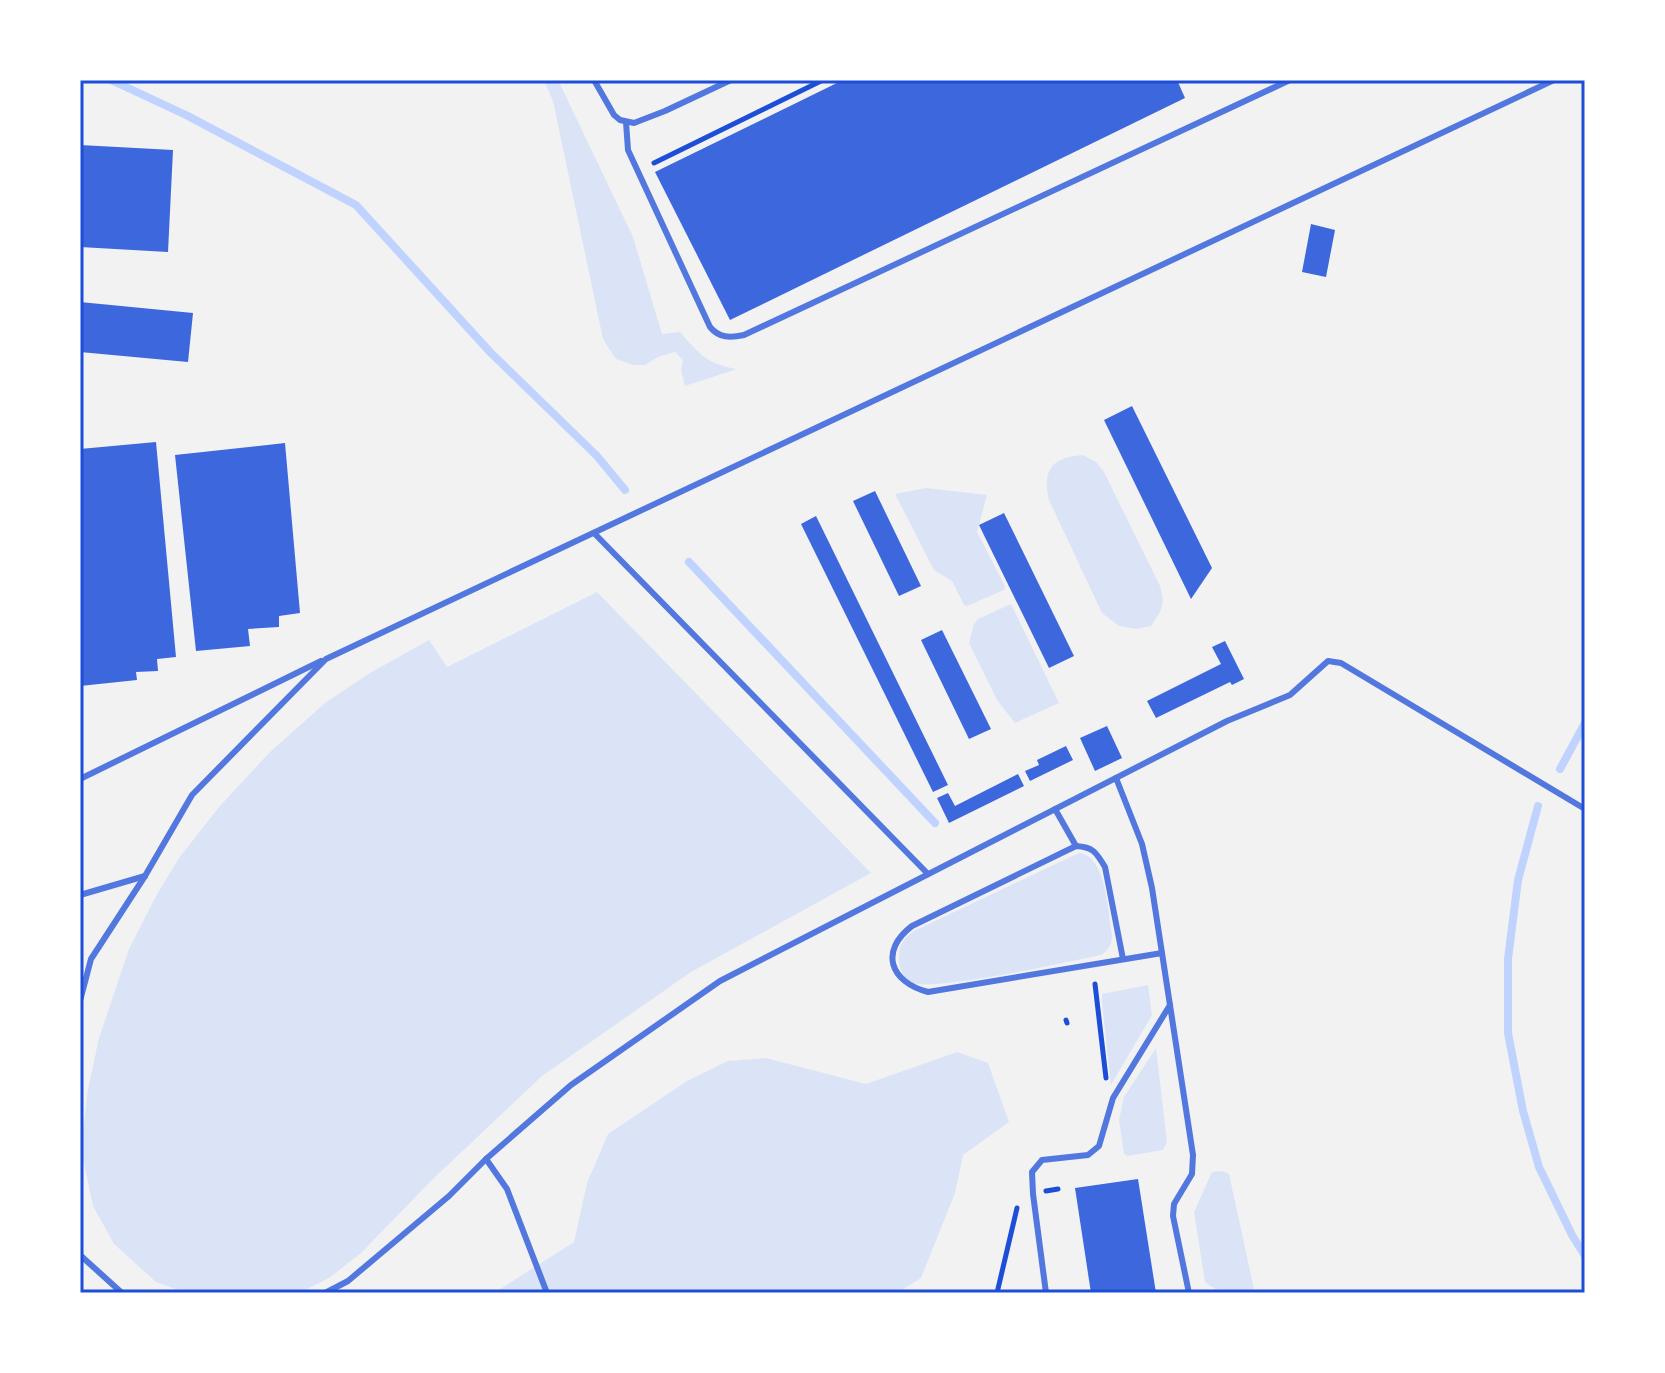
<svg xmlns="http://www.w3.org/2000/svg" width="1665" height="1373" font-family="Overpass,sans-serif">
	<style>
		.green { fill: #dbe4f7 }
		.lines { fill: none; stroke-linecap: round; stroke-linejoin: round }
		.stream { stroke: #bfd3fe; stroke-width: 8 }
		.building { fill: #3d67dc }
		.path { stroke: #1d4ed8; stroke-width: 5 }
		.service { stroke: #5277de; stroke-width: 6 }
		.neatline { fill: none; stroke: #1d4ed8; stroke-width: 3 }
	</style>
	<rect width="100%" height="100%" fill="#f2f2f2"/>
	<g class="green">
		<path d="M 544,80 L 558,80 L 633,237 L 662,334 L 680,332 C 699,354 707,364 737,369 L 685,386 L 681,370 L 683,360 L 675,352 L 658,357 L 645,365 L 633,365 L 616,359 L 603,339 L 553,101 Z"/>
		<path d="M 1083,455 L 1096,462 L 1104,472 L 1160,586 C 1166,605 1162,610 1151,626 L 1136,629 L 1119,626 L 1102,613 L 1049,500 C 1042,470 1052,457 1083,455 Z"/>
		<path d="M 926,488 L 987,495 L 977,532 L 1005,586 L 1004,590 L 967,606 L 964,605 L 952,581 L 934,570 L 895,494 Z"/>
		<path d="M 597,592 L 871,873 L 691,972 L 542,1076 L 433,1179 L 361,1253 L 329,1278 L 299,1293 L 186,1293 L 156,1282 L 114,1244 L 93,1206 L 81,1149 L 88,1089 L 99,1038 L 129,949 L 156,896 L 179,858 L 219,807 L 269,753 L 325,703 L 370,673 L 429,640 L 447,667 Z"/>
		<path d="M 1011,604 L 1059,703 L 1015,723 L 997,700 L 969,643 L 974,624 L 978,619 Z"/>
		<path d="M 1079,853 C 1106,855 1108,912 1112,934 C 1112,944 1110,949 1101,955 C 1072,961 930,993 911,982 C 902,977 898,965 899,956 C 899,944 905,937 914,931 Z"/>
		<path d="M 1148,985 L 1152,1015 L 1111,1085 L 1102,1003 L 1102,994 Z"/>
		<path d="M 1156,1048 L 1167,1142 L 1163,1150 L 1128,1156 L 1124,1154 L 1119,1120 L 1124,1097 Z"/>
		<path d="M 957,1052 L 988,1063 L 1009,1122 L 963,1155 L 955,1193 L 921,1278 L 897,1293 L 494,1293 L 574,1242 L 587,1183 L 608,1134 L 687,1081 L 728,1061 L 766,1058 L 866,1084 Z"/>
		<path d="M 1222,1171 L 1229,1174 L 1254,1289 C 1234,1294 1222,1296 1205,1282 L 1195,1218 L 1194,1212 L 1212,1172 Z"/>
	</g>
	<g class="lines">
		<g class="stream">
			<path d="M 111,80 L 186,115 L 356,205 L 490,352 L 597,456 L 625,490"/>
			<path d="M 689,562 L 935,823"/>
			<path d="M 1560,769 L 1585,723"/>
			<path d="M 1538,806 L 1518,880 L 1508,959 L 1508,1033 L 1523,1111 L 1539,1167 L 1572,1235 L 1585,1256"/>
		</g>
	</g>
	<g class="building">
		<path d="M 843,80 L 1177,80 L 1185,98 L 730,320 L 655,172 Z"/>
		<path d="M 80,145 L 173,150 L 168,252 L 80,247 Z"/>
		<path d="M 1311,224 L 1335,230 L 1326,277 L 1302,272 Z"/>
		<path d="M 80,302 L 193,313 L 188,362 L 80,352 Z"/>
		<path d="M 1132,406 L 1212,568 L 1191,599 L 1104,420 Z"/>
		<path d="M 156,442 L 176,657 L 157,659 L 158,671 L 136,672 L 137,680 L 80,686 L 80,449 Z"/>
		<path d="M 285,443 L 300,613 L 279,616 L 279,627 L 248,629 L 250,646 L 196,651 L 175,455 Z"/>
		<path d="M 875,491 L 921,586 L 899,596 L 853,501 Z"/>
		<path d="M 1004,513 L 1074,656 L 1049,668 L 979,525 Z"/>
		<path d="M 816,516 L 948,785 L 933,792 L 801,524 Z"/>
		<path d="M 942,630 L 991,729 L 969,739 L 921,640 Z"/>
		<path d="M 1225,641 L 1244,679 L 1232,685 L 1230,682 L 1156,718 L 1147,701 L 1221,664 L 1212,647 Z"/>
		<path d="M 1107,726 L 1122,758 L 1095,771 L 1080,738 Z"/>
		<path d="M 1066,746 L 1073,760 L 1030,781 L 1025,771 L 1039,765 L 1037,760 Z"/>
		<path d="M 1018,774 L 1024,786 L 949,823 L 937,798 L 948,793 L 955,806 Z"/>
		<path d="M 1138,1179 L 1156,1293 L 1091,1293 L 1075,1188 Z"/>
	</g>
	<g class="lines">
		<g class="path">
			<path d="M 654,163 L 823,80"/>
			<path d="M 1095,984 L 1106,1078"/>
			<path d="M 1066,1020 L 1067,1023"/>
			<path d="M 1046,1191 L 1058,1189"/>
			<path d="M 997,1293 L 1017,1208"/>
		</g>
		<g class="service">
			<path d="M 594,80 L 614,115 L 620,120 L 634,123 L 665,111 L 731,80"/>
			<path d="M 626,122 L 628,150 L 710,327 C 719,338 730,338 744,335 L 1290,80"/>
			<path d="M 594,533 L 928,874"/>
			<path d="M 1116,778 L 1142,844 L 1152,888 L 1193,1155 L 1192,1174 L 1174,1204 L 1173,1216 L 1189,1293"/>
			<path d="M 80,779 L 321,661"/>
			<path d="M 1055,809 L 1076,846"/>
			<path d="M 80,895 L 145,876"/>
			<path d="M 1123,959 L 1105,867 C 1096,852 1093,847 1076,846 L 912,926 C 879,951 890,982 928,992 L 1162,953"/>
			<path d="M 80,1001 L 91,959 L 145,876 L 192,795 L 326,659 L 1554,80"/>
			<path d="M 486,1159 L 507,1189 L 547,1293"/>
			<path d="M 80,1255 L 122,1293"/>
			<path d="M 325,1293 L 348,1281 L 449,1196 L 486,1159 L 571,1085 L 720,981 L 1227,721 L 1290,695 L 1328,661 L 1341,663 L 1585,809"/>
			<path d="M 1046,1293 L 1033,1194 L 1032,1172 L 1042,1160 L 1088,1155 L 1099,1146 L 1113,1098 L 1170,1005"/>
		</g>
	</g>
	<rect width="1665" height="1373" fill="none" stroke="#ffffff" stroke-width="164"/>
	<rect x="82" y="82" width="1501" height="1209" class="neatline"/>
</svg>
